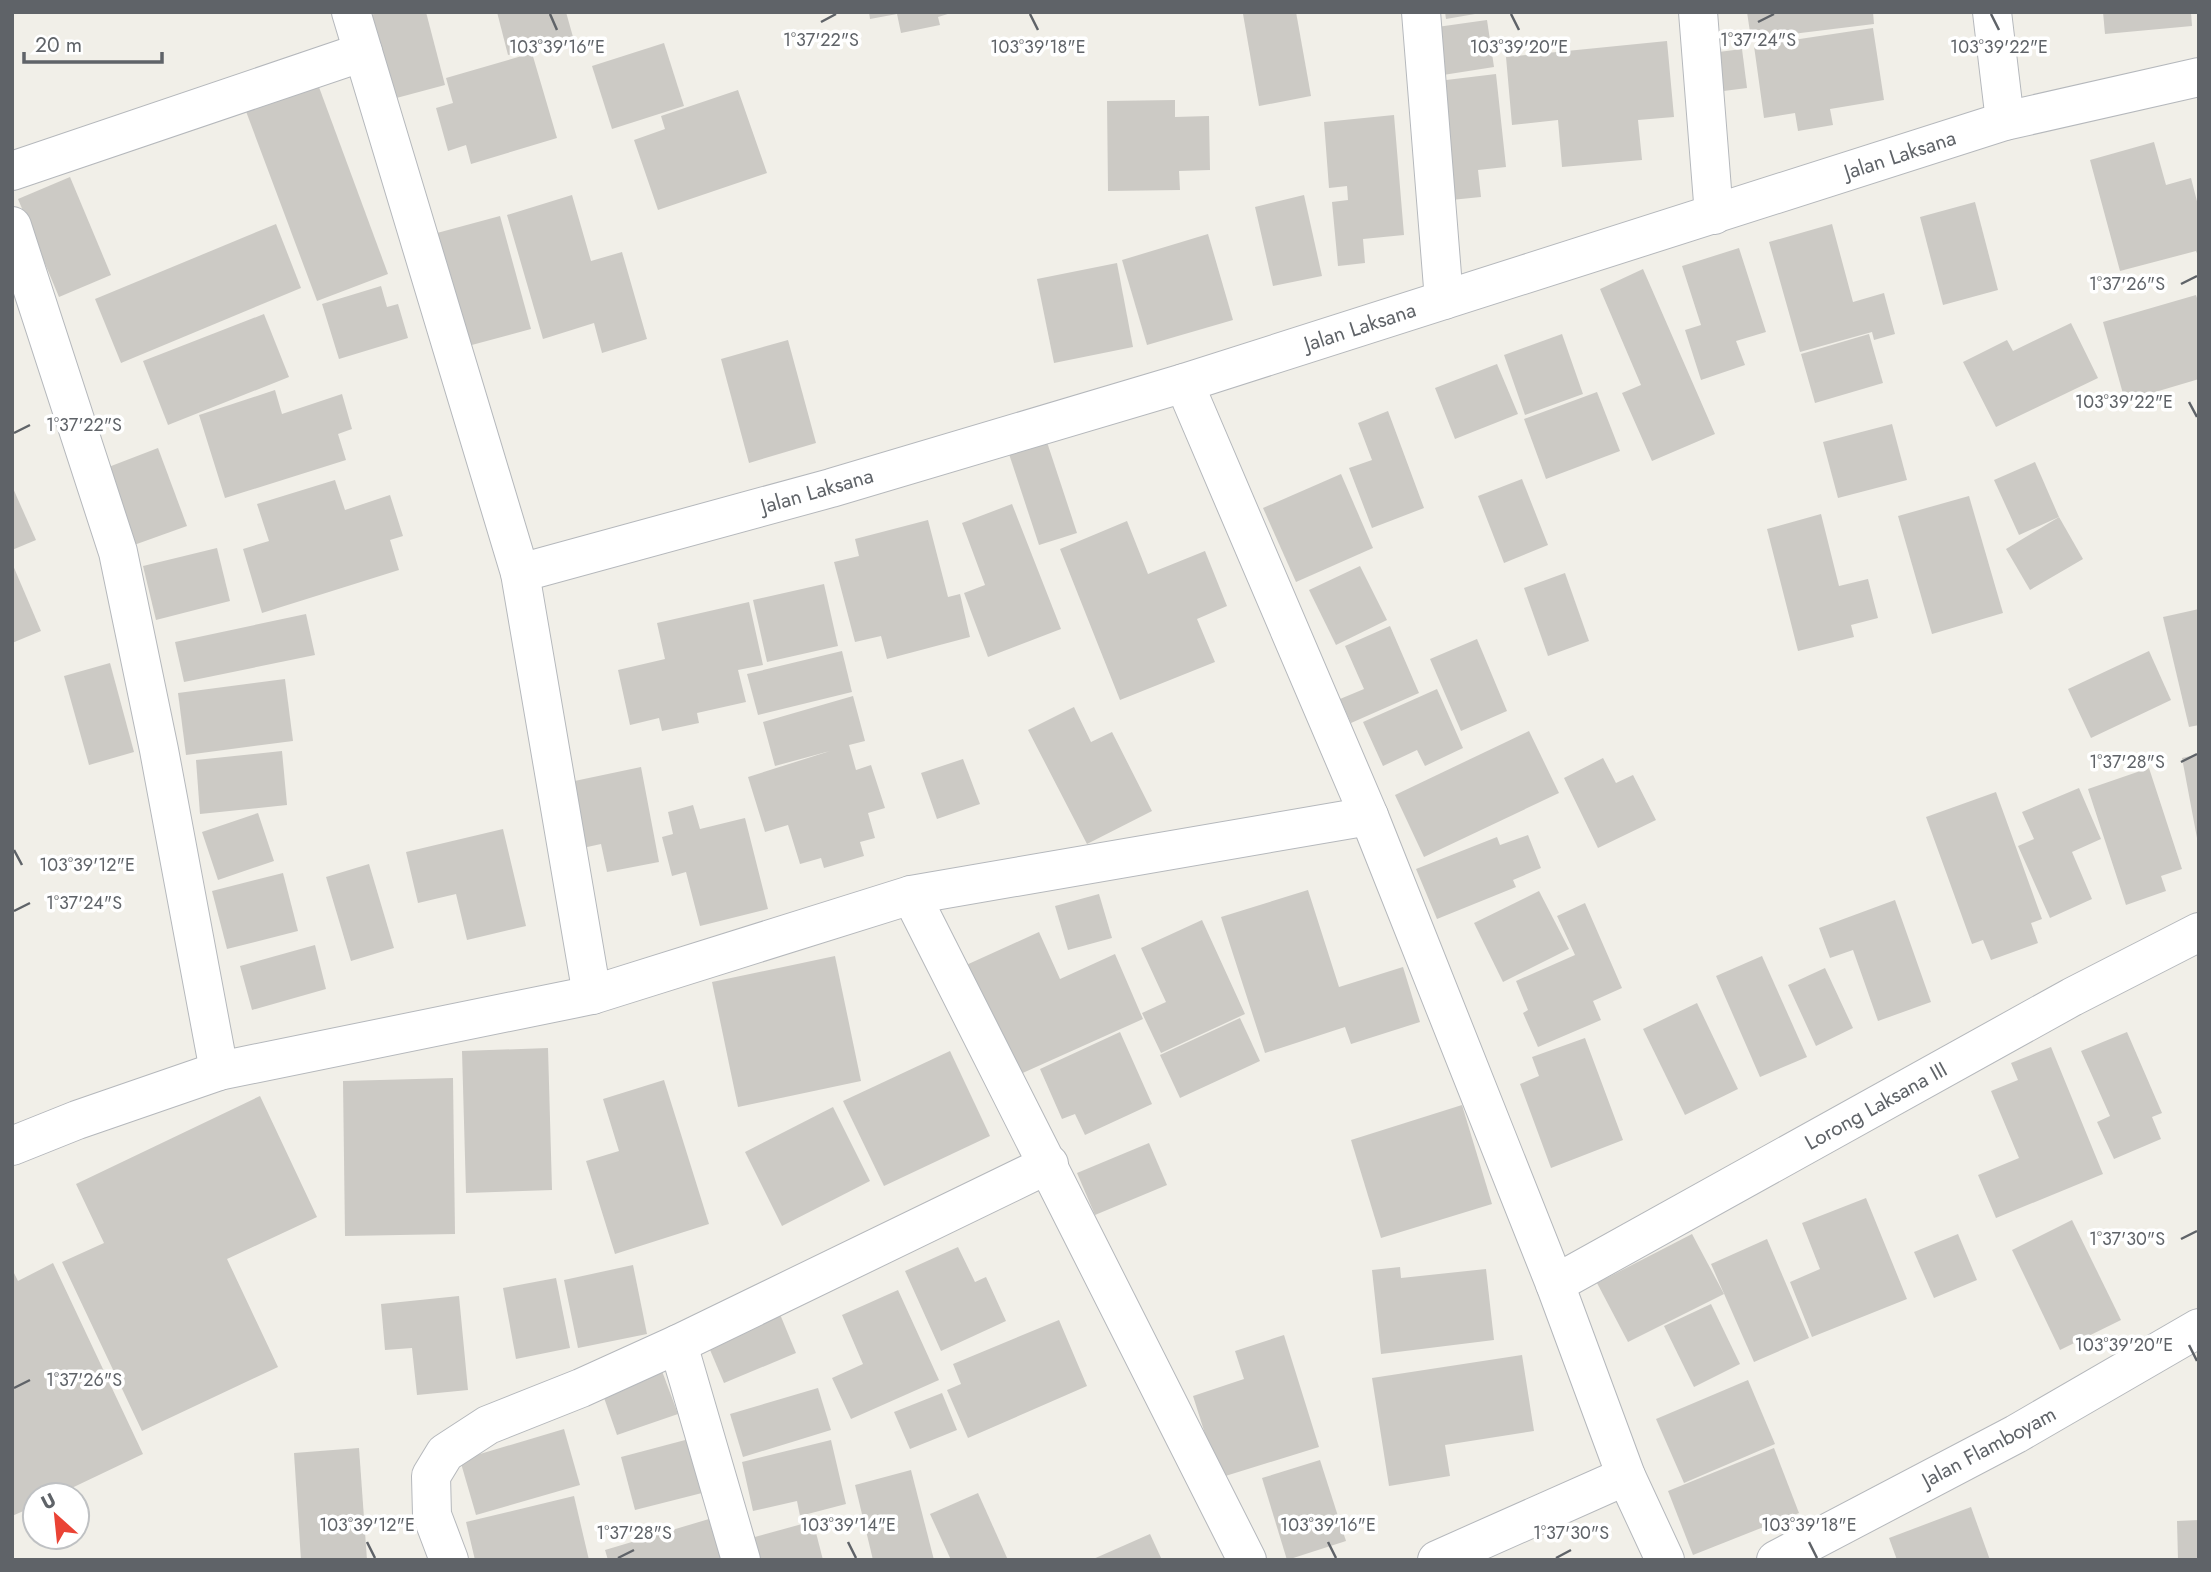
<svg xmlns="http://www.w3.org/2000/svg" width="2211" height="1572" font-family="Jost,sans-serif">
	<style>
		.building { fill: #cccac5 }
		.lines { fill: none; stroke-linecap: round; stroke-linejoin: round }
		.minor-casing { stroke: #b5b8bc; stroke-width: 40 }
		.minor { stroke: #fff; stroke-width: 38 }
		.ticks { fill: none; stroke: #5f6368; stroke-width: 2.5 }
		.labels { text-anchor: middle; stroke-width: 7; stroke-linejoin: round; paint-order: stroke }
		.street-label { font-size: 21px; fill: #5f6368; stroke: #fff }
		.ticks-label { font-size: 18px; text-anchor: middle; fill: #5f6368; stroke: #fff; stroke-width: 7; stroke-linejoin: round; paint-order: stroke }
	</style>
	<rect width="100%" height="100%" fill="#f1efe8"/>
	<g class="building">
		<path d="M 381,12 L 426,12 L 445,85 L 389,100 L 367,16 Z"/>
		<path d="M 497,12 L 566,12 L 573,37 L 508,55 Z"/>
		<path d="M 869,12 L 951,12 L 951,13 L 938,17 L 940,25 L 901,33 L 897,14 L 870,19 Z"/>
		<path d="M 1254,12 L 1296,12 L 1311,96 L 1259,106 L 1243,14 Z"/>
		<path d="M 1445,12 L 1474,12 L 1475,14 L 1446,19 Z"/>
		<path d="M 1747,12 L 1873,12 L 1874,24 L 1751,39 Z"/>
		<path d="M 2103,12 L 2191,12 L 2192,26 L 2105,34 Z"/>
		<path d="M 1487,20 L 1494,67 L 1443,75 L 1437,27 Z"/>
		<path d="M 1873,28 L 1884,100 L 1830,109 L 1833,125 L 1798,131 L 1795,113 L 1764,118 L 1754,46 Z"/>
		<path d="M 1667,41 L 1674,117 L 1638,120 L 1642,160 L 1562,167 L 1558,120 L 1512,125 L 1506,57 Z"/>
		<path d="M 664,43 L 684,106 L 612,129 L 592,66 Z"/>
		<path d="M 1742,49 L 1747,88 L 1708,93 L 1703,54 Z"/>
		<path d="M 532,53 L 557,138 L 471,164 L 466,145 L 448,151 L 436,108 L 453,103 L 446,78 Z"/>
		<path d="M 1496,74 L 1506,167 L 1478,170 L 1481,197 L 1451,200 L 1438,81 Z"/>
		<path d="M 316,79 L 388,274 L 317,301 L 244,106 Z"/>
		<path d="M 738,90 L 767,173 L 658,210 L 634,140 L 665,129 L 661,116 Z"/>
		<path d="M 1175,100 L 1175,117 L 1209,116 L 1210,170 L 1179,171 L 1180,190 L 1108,191 L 1107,101 Z"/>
		<path d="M 1394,115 L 1404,235 L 1363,239 L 1365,263 L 1338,266 L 1332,202 L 1348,200 L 1347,186 L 1329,188 L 1324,122 Z"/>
		<path d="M 2154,142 L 2166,185 L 2191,178 L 2199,209 L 2199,258 L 2196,251 L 2120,271 L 2090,160 Z"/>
		<path d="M 70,177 L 111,275 L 59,297 L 18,199 Z"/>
		<path d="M 572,195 L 591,261 L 622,252 L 647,339 L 602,353 L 594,323 L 543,339 L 507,215 Z"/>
		<path d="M 1304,195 L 1322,276 L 1273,286 L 1255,207 Z"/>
		<path d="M 1975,202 L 1998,290 L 1943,305 L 1920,217 Z"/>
		<path d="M 500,216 L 531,329 L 468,346 L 437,233 Z"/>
		<path d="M 276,224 L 301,288 L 121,363 L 95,299 Z"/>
		<path d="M 1832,224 L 1853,302 L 1884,293 L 1895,334 L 1874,340 L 1872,332 L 1800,352 L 1769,242 Z"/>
		<path d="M 1208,234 L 1233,320 L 1147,345 L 1122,260 Z"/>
		<path d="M 1739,248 L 1766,332 L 1736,341 L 1745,365 L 1701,380 L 1685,330 L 1701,325 L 1682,266 Z"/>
		<path d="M 1117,263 L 1133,347 L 1054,363 L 1037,279 Z"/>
		<path d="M 1643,269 L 1715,434 L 1652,461 L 1622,393 L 1641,385 L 1600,289 Z"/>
		<path d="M 381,286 L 387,307 L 398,304 L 408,338 L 339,359 L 322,304 Z"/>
		<path d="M 2196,295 L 2199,304 L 2199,379 L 2125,401 L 2103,322 Z"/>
		<path d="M 264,314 L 289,377 L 168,425 L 143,361 Z"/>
		<path d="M 2071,323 L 2098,378 L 1996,427 L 1963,362 L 2007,340 L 2013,351 Z"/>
		<path d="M 1562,334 L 1583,394 L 1525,415 L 1504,355 Z"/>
		<path d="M 1869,334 L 1883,383 L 1815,403 L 1801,354 Z"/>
		<path d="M 788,340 L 816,443 L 749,463 L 721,359 Z"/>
		<path d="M 1497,364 L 1518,414 L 1455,439 L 1435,388 Z"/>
		<path d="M 275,390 L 282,414 L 342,394 L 352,429 L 338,434 L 346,460 L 225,498 L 199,415 Z"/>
		<path d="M 1597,392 L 1620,451 L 1546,479 L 1524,419 Z"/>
		<path d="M 1388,411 L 1424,508 L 1372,528 L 1349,468 L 1372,460 L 1358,423 Z"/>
		<path d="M 1892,424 L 1907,480 L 1838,498 L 1823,442 Z"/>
		<path d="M 1044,433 L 1077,533 L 1039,545 L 1006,445 Z"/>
		<path d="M 158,448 L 187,526 L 134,545 L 106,468 Z"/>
		<path d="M 2035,462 L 2059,517 L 2019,535 L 1994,480 Z"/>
		<path d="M 1341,474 L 1373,548 L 1296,582 L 1263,508 Z"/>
		<path d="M 1522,479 L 1548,545 L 1504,563 L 1478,496 Z"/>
		<path d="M 335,480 L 345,510 L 390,495 L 403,536 L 390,540 L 399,570 L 262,613 L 243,549 L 269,541 L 257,504 Z"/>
		<path d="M 12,486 L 36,540 L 12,550 Z"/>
		<path d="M 1969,496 L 2003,613 L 1932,634 L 1898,516 Z"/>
		<path d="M 1012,504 L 1061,629 L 988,657 L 964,593 L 985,585 L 962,523 Z"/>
		<path d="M 1821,514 L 1839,586 L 1868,579 L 1878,618 L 1851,625 L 1854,637 L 1798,651 L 1767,529 Z"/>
		<path d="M 2059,517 L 2083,559 L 2030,590 L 2006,549 Z"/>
		<path d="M 928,520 L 948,597 L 960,594 L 970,637 L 887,659 L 881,636 L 855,642 L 834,562 L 859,556 L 855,539 Z"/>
		<path d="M 1127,521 L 1148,574 L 1205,551 L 1227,606 L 1197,619 L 1215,662 L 1120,700 L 1060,549 Z"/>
		<path d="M 217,548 L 230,601 L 156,620 L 143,566 Z"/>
		<path d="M 12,563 L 41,631 L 12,643 Z"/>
		<path d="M 1360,566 L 1387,620 L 1336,645 L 1309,590 Z"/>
		<path d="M 1565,573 L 1589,641 L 1548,656 L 1524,588 Z"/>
		<path d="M 824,584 L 838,646 L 767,662 L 753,600 Z"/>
		<path d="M 749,602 L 763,665 L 738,670 L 746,702 L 697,713 L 699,723 L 662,731 L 659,718 L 630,725 L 618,670 L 665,659 L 657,623 Z"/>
		<path d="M 2199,609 L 2199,725 L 2189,727 L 2163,617 Z"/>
		<path d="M 306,614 L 315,655 L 184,682 L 175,642 Z"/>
		<path d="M 1390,626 L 1419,693 L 1351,723 L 1340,699 L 1364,689 L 1345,646 Z"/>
		<path d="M 1477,639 L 1507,711 L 1461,731 L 1430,659 Z"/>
		<path d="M 842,651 L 852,692 L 758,715 L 747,674 Z"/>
		<path d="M 2149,651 L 2171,700 L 2091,738 L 2068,689 Z"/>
		<path d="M 110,663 L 134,752 L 89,765 L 64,676 Z"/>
		<path d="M 285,679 L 293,741 L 186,755 L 178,693 Z"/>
		<path d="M 1437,689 L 1463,748 L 1425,766 L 1417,750 L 1383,766 L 1363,722 Z"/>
		<path d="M 853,696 L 865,741 L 849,745 L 856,770 L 871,765 L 885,808 L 868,813 L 875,838 L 860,842 L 864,856 L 824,868 L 821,858 L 800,864 L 788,825 L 765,832 L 748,777 L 830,751 L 775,766 L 763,722 Z"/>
		<path d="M 1074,707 L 1091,742 L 1112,732 L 1152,811 L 1087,844 L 1028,730 Z"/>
		<path d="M 1529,731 L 1559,793 L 1424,857 L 1395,795 Z"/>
		<path d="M 282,751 L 287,805 L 200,814 L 196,760 Z"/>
		<path d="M 2199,754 L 2199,838 L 2197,838 L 2182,758 Z"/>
		<path d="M 1603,758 L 1616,783 L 1633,775 L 1656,820 L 1598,848 L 1564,778 Z"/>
		<path d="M 963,759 L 980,804 L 937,819 L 921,773 Z"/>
		<path d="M 641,767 L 659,862 L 607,872 L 601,844 L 578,849 L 565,783 Z"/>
		<path d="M 2149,768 L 2182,869 L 2161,876 L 2166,891 L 2126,905 L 2088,789 Z"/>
		<path d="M 2079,788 L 2101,839 L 2072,852 L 2092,899 L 2050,918 L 2018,846 L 2034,839 L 2022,812 Z"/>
		<path d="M 1996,792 L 2042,919 L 2031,923 L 2038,943 L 1991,960 L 1983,940 L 1972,944 L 1926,817 Z"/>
		<path d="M 693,805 L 700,829 L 745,818 L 768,909 L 700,926 L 686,872 L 672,876 L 662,837 L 673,834 L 668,812 Z"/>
		<path d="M 258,813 L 274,861 L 218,880 L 202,832 Z"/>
		<path d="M 503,829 L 526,926 L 467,940 L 456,894 L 418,903 L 406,852 Z"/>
		<path d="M 1528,835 L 1541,868 L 1513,880 L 1516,887 L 1437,919 L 1416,869 L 1497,837 L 1500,845 Z"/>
		<path d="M 369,864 L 394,948 L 351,961 L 326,877 Z"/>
		<path d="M 283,873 L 298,931 L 227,949 L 212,891 Z"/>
		<path d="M 1308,890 L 1339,987 L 1403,967 L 1420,1022 L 1351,1044 L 1345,1027 L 1265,1053 L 1221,917 Z"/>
		<path d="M 1539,891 L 1569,949 L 1503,982 L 1474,923 Z"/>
		<path d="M 1099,894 L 1112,938 L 1068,950 L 1055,906 Z"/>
		<path d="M 1895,900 L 1931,1002 L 1878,1021 L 1853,950 L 1830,958 L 1819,928 Z"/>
		<path d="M 1585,903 L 1622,988 L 1593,1001 L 1601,1020 L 1538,1047 L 1523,1013 L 1528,1010 L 1516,981 L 1575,955 L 1557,916 Z"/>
		<path d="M 1202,920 L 1245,1014 L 1161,1053 L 1142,1013 L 1166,1002 L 1141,948 Z"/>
		<path d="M 1039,932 L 1060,979 L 1115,954 L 1143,1019 L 1014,1077 L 964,966 Z"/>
		<path d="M 315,945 L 326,989 L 252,1010 L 240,966 Z"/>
		<path d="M 835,956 L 861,1081 L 738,1107 L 712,982 Z"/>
		<path d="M 1762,956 L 1807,1057 L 1760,1077 L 1716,976 Z"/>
		<path d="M 1825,968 L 1853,1028 L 1816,1046 L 1788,985 Z"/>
		<path d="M 1697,1003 L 1738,1089 L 1685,1115 L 1643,1029 Z"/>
		<path d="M 1240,1018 L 1260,1061 L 1180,1098 L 1160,1055 Z"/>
		<path d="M 1120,1032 L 1152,1104 L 1085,1135 L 1075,1114 L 1062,1119 L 1040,1069 Z"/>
		<path d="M 2127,1032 L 2162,1113 L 2152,1117 L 2161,1139 L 2114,1159 L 2097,1122 L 2110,1116 L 2081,1051 Z"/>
		<path d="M 1585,1038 L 1623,1140 L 1551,1168 L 1520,1084 L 1539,1076 L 1532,1057 Z"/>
		<path d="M 2051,1047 L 2103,1174 L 1996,1218 L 1978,1175 L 2019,1158 L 1991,1091 L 2018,1080 L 2011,1063 Z"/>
		<path d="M 548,1048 L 552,1190 L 466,1193 L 462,1051 Z"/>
		<path d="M 950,1051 L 990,1136 L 884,1186 L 843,1101 Z"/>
		<path d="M 453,1078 L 455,1234 L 345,1236 L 343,1081 Z"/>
		<path d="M 664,1080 L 709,1224 L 615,1254 L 586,1161 L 619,1151 L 603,1099 Z"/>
		<path d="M 260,1096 L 317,1217 L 227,1259 L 278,1367 L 142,1431 L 62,1262 L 104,1243 L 76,1184 Z"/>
		<path d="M 1462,1105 L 1492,1204 L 1381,1238 L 1351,1140 Z"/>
		<path d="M 833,1107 L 870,1181 L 782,1226 L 745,1152 Z"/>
		<path d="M 1149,1143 L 1167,1185 L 1095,1215 L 1077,1173 Z"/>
		<path d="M 1866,1198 L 1907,1299 L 1812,1337 L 1790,1282 L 1820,1269 L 1802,1223 Z"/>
		<path d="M 2072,1220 L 2121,1320 L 2060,1350 L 2012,1250 Z"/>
		<path d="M 1692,1234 L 1724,1294 L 1628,1342 L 1597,1283 Z"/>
		<path d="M 1958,1234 L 1977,1280 L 1934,1298 L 1914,1252 Z"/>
		<path d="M 1767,1239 L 1809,1338 L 1754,1362 L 1711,1264 Z"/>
		<path d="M 958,1247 L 975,1282 L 986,1277 L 1006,1321 L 941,1351 L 905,1271 Z"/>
		<path d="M 53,1263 L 143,1454 L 57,1495 L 35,1495 L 35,1506 L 12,1516 L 12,1269 L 18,1281 Z"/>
		<path d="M 633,1265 L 647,1334 L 578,1348 L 564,1280 Z"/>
		<path d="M 1400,1267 L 1401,1278 L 1486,1269 L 1494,1340 L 1381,1354 L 1372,1270 Z"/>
		<path d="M 556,1278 L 570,1348 L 516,1359 L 503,1288 Z"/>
		<path d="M 898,1290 L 939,1380 L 851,1419 L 832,1378 L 863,1364 L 842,1315 Z"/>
		<path d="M 459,1296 L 468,1390 L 417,1395 L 412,1348 L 385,1350 L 381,1304 Z"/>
		<path d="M 1711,1304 L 1740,1364 L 1694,1387 L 1664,1326 Z"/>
		<path d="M 777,1307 L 796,1353 L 724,1383 L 705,1338 Z"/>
		<path d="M 1059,1320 L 1087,1386 L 968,1438 L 947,1390 L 961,1384 L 953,1364 Z"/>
		<path d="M 1284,1335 L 1319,1447 L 1219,1478 L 1193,1396 L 1244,1379 L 1235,1351 Z"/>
		<path d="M 1522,1355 L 1534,1431 L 1445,1445 L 1450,1476 L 1389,1486 L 1372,1378 Z"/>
		<path d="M 662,1371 L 678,1414 L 617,1435 L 602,1392 Z"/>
		<path d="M 1748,1380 L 1775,1444 L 1684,1483 L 1656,1419 Z"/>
		<path d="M 818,1388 L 831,1430 L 743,1457 L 730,1414 Z"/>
		<path d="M 942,1393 L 957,1430 L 910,1449 L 894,1412 Z"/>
		<path d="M 564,1429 L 580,1485 L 476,1515 L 460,1460 Z"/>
		<path d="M 689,1439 L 702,1493 L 635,1510 L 621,1457 Z"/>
		<path d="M 831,1440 L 846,1504 L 800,1516 L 797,1501 L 753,1511 L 742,1462 Z"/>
		<path d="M 359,1448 L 367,1560 L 301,1560 L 294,1453 Z"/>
		<path d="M 1774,1448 L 1799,1513 L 1693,1555 L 1668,1491 Z"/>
		<path d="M 1320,1460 L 1346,1541 L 1287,1560 L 1262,1478 Z"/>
		<path d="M 911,1470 L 934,1560 L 873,1560 L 855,1485 Z"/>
		<path d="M 978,1493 L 1008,1560 L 951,1560 L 930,1514 Z"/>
		<path d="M 574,1496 L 589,1560 L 475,1560 L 466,1522 Z"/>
		<path d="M 1971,1507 L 1990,1560 L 1897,1560 L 1889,1538 Z"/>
		<path d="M 709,1519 L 722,1560 L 608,1560 L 605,1550 Z"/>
		<path d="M 2199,1520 L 2199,1560 L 2178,1560 L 2177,1521 Z"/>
		<path d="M 813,1521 L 823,1560 L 757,1560 L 751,1538 Z"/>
		<path d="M 1150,1534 L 1162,1560 L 1091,1560 Z"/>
	</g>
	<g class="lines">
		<g class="minor-casing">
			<g id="minor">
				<path d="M 351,12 L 520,573 L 592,995"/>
				<path d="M 1421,12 L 1444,300"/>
				<path d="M 1698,12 L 1714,215"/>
				<path d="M 1992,12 L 2005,121"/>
				<path d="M 12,171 L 363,52"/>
				<path d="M 12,226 L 118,552 L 159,750 L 219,1071"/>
				<path d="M 1184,383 L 1369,816 L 1555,1284 L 1626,1476 L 1665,1560"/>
				<path d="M 520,573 L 831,488 L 1184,383 L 2005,121 L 2199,77"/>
				<path d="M 911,895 L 1247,1560"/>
				<path d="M 12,1146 L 77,1120 L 219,1071 L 592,995 L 911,895 L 1369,816"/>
				<path d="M 1555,1284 L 2072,997 L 2199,932"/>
				<path d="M 678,1344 L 741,1560"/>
				<path d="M 449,1560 L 432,1515 L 431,1476 L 445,1453 L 488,1425 L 581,1388 L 678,1344 L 1049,1164"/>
				<path d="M 1437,1560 L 1626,1476"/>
				<path d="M 1776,1560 L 2016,1434 L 2199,1328"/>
			</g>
		</g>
		<use href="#minor" class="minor"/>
	</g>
	<path class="ticks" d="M 550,14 L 557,30M 1030,14 L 1038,30M 1511,14 L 1519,30M 1991,14 L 1999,30M 821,22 L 836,14M 1758,22 L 1774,14M 2181,284 L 2197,276M 2189,402 L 2197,417M 14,433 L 30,425M 2181,762 L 2197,754M 14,850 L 22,865M 14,911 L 30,903M 2181,1239 L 2197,1231M 2189,1345 L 2197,1361M 14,1388 L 30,1380M 367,1542 L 375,1558M 848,1542 L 856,1558M 1328,1542 L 1336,1558M 1809,1542 L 1817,1558M 618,1558 L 634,1550M 1556,1558 L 1571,1550"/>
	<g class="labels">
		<g class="street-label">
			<text transform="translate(1900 155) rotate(-18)" y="7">Jalan Laksana</text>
			<text transform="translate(1360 327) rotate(-18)" y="7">Jalan Laksana</text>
			<text transform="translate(817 491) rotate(-16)" y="7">Jalan Laksana</text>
			<text transform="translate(1876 1106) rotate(-29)" y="7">Lorong Laksana III</text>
			<text transform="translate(1989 1447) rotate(-28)" y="7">Jalan Flamboyam</text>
		</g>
	</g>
	<g class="ticks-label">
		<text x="821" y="46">1°37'22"S</text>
		<text x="1758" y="46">1°37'24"S</text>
		<text x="557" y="53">103°39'16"E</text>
		<text x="1038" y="53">103°39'18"E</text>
		<text x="1519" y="53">103°39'20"E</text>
		<text x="1999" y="53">103°39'22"E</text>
		<text x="2127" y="290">1°37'26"S</text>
		<text x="2124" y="408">103°39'22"E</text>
		<text x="84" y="431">1°37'22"S</text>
		<text x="2127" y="768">1°37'28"S</text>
		<text x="87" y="871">103°39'12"E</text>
		<text x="84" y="909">1°37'24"S</text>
		<text x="2127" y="1245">1°37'30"S</text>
		<text x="2124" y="1351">103°39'20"E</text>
		<text x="84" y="1386">1°37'26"S</text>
		<text x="367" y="1531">103°39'12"E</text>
		<text x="848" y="1531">103°39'14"E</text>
		<text x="1328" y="1531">103°39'16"E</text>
		<text x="1809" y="1531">103°39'18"E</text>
		<text x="634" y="1539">1°37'28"S</text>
		<text x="1571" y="1539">1°37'30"S</text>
	</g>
	<rect width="2211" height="1572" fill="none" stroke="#5f6368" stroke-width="28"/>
	<g transform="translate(56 1516) rotate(333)"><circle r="33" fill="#ffffff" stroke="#bfc1c3" stroke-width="2"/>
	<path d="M0-5L12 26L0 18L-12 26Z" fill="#ea4335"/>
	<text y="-10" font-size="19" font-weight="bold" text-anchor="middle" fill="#5f6368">U</text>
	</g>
	<path d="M24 52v10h138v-10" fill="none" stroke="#5f6368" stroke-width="3.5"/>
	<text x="35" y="52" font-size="21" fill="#5f6368" stroke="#ffffff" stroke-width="5" paint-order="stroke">20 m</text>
</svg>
